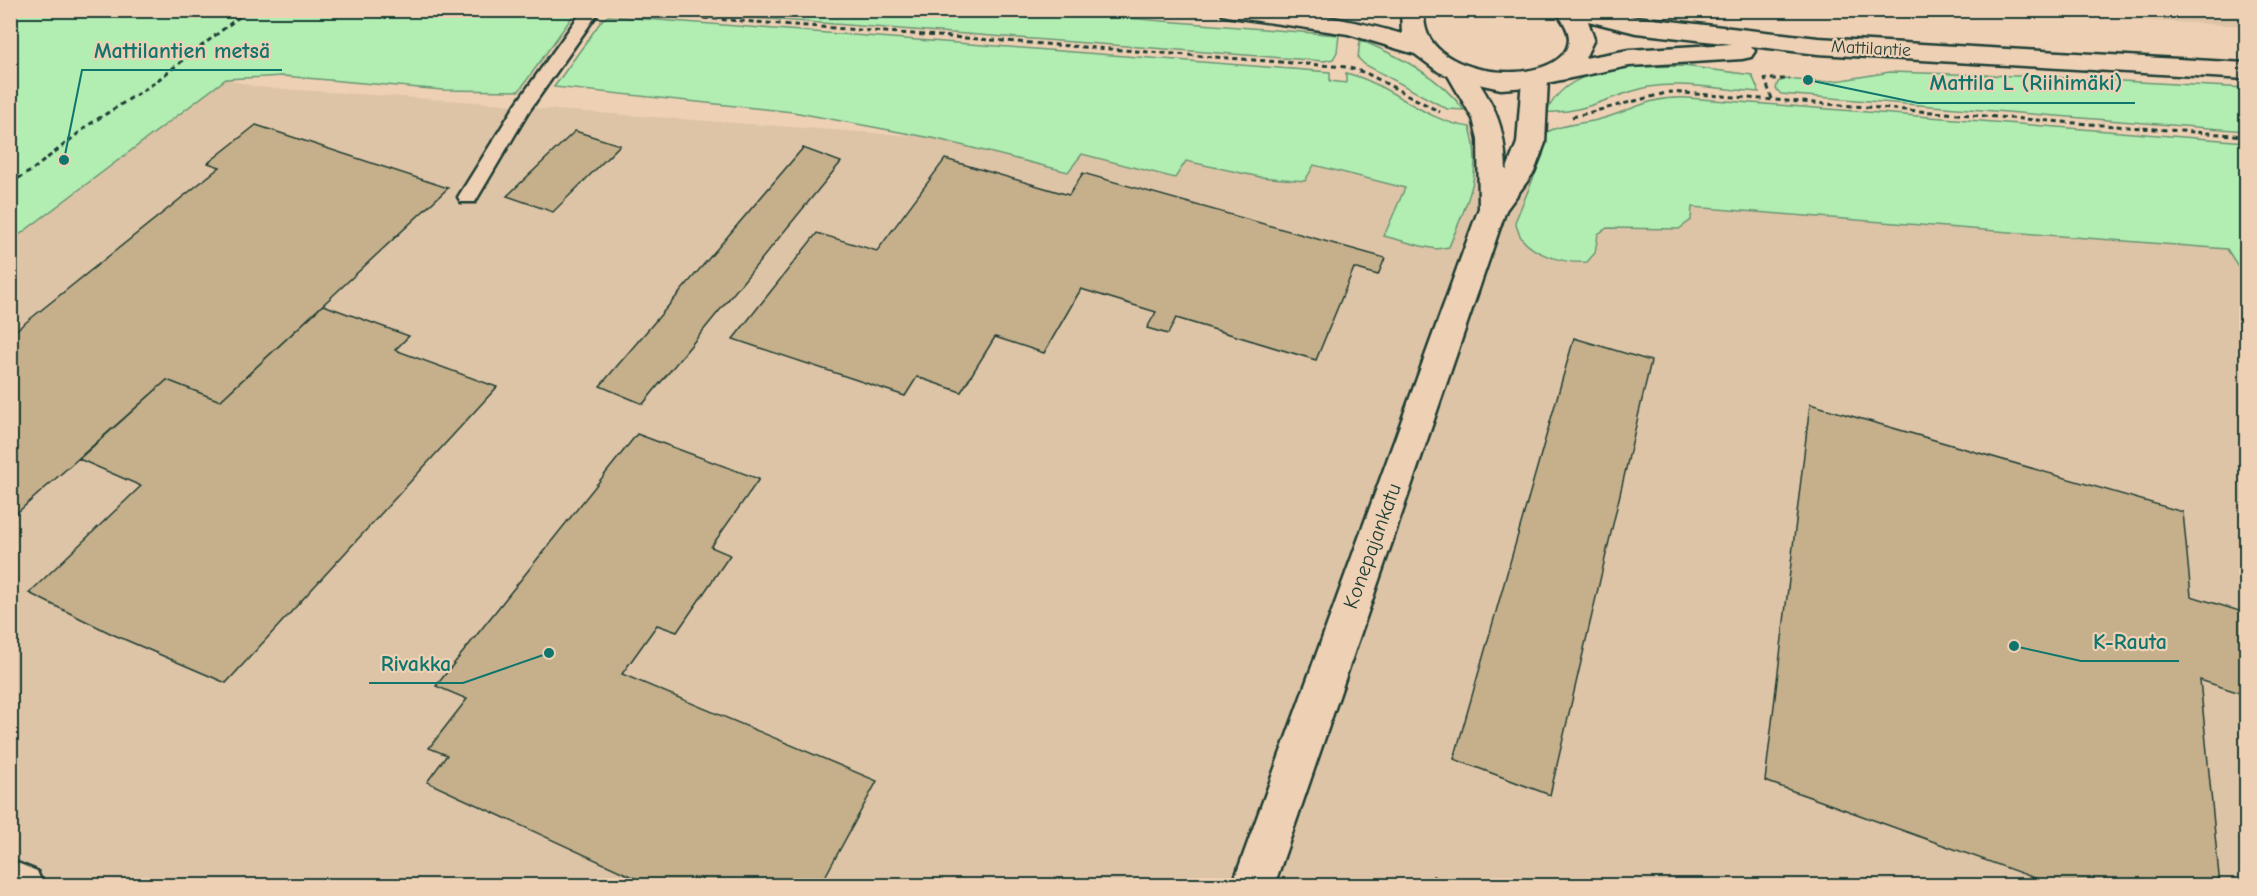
<svg xmlns="http://www.w3.org/2000/svg" width="2257" height="896" font-family="'Comic Neue',sans-serif">
	<style>
		.built { fill: #dec4a6 }
		.green { fill: #b2edb2; stroke: #689573; stroke-width: 1.5 }
		.building { fill: #c5b08b; stroke: #1f3d34; stroke-width: 1.5 }
		.lines { fill: none; stroke-linecap: round; stroke-linejoin: round }
		.service-casing { stroke: #1f3d34; stroke-width: 5 }
		.minor-casing { stroke: #1f3d34; stroke-width: 5 }
		.tertiary-casing { stroke: #1f3d34; stroke-width: 5 }
		.path { stroke: #1f3d34; stroke-width: 3; stroke-dasharray: 5 4; stroke-linecap: butt }
		.service { fill: #eed1b5; fill-rule: evenodd }
		.minor { fill: #eed1b5; fill-rule: evenodd }
		.tertiary { fill: #eed1b5; fill-rule: evenodd }
		.labels { text-anchor: middle; stroke-width: 4.5; stroke-linejoin: round; paint-order: stroke }
		.far-street-label { font-size: 18px; fill: #1f3d34; stroke: #eed1b5 }
		.street-label { font-size: 21px; fill: #1f3d34; stroke: #eed1b5 }
		.leader { fill: none; stroke: #0f766e; stroke-width: 2 }
		.callout-dot { fill: #0f766e; stroke: #eed1b5; stroke-width: 2 }
		.callout-label { font-size: 22px; text-anchor: middle; font-weight: bold; fill: #0f766e; stroke: #eed1b5; stroke-width: 4.5; stroke-linejoin: round; paint-order: stroke }
	</style>
	<rect width="100%" height="100%" fill="#eed1b5"/>
	<filter id="ink" filterUnits="userSpaceOnUse"><feTurbulence type="fractalNoise" baseFrequency=".0167" numOctaves="2"/><feDisplacementMap in="SourceGraphic" scale="12" xChannelSelector="R" yChannelSelector="G"/><feConvolveMatrix kernelMatrix="1 2 1 2 8 2 1 2 1" color-interpolation-filters="sRGB"/></filter>
	<g filter="url(#ink)">
		<g class="built">
			<path d="M 1970,11 L 2246,11 L 2246,26 Z"/>
			<path d="M 226,79 L 256,87 L 505,104 L 544,109 L 2246,233 L 2246,885 L 11,886 L 11,241 Z"/>
		</g>
		<g class="green">
			<path d="M 542,10 L 575,13 L 519,91 L 443,90 L 283,76 L 226,79 L 11,241 L 11,11 Z"/>
			<path d="M 1026,10 L 1339,35 L 1337,52 L 1333,59 L 1324,61 L 662,11 Z"/>
			<path d="M 608,16 L 1330,72 L 1330,81 L 1346,83 L 1346,73 C 1391,84 1423,121 1470,127 C 1484,175 1466,204 1449,247 L 1436,249 L 1421,246 L 1384,236 L 1405,188 L 1314,165 L 1305,181 L 1260,177 L 1186,161 L 1175,178 L 1082,154 L 1068,172 L 937,139 L 793,112 L 554,87 L 602,20 Z"/>
			<path d="M 1360,40 C 1399,56 1439,76 1464,110 L 1447,109 L 1364,64 L 1358,58 Z"/>
			<path d="M 1684,66 L 1752,75 L 1759,92 C 1724,90 1684,81 1649,87 C 1613,94 1585,114 1547,112 C 1567,62 1640,67 1684,66 Z"/>
			<path d="M 1890,72 L 2050,77 L 2246,88 L 2246,131 L 1781,94 L 1776,89 L 1778,82 L 1786,79 L 1819,82 L 1842,80 Z"/>
			<path d="M 1688,98 L 2246,142 L 2246,275 L 2241,271 L 2227,249 L 1692,207 L 1691,220 L 1679,229 L 1607,228 L 1598,234 L 1595,253 L 1587,262 C 1568,264 1535,256 1522,239 C 1519,235 1517,227 1515,222 L 1543,155 L 1547,132 C 1563,124 1580,124 1597,120 C 1633,111 1647,96 1688,98 Z"/>
		</g>
		<g class="building">
			<path d="M 256,125 L 448,188 L 220,401 L 167,380 L 10,519 L 10,335 L 220,167 L 208,163 Z"/>
			<path d="M 575,131 L 620,145 L 553,212 L 507,196 Z"/>
			<path d="M 803,148 L 841,162 L 643,404 L 600,386 Z"/>
			<path d="M 945,159 L 1069,195 L 1083,173 L 1385,258 L 1378,275 L 1354,268 L 1316,360 L 1176,318 L 1168,334 L 1147,328 L 1156,312 L 1081,289 L 1044,353 L 995,337 L 961,392 L 917,377 L 905,396 L 733,339 L 817,233 L 877,251 Z"/>
			<path d="M 323,305 L 409,336 L 395,350 L 497,387 L 226,683 L 112,634 L 29,593 L 141,486 L 79,459 L 167,380 L 220,401 Z"/>
			<path d="M 1574,338 L 1651,361 L 1550,795 L 1454,759 Z"/>
			<path d="M 1810,404 L 2183,512 L 2191,596 L 2246,613 L 2246,695 L 2200,680 L 2220,886 L 2057,886 L 1765,781 Z"/>
			<path d="M 637,434 L 759,479 L 711,547 L 730,555 L 677,632 L 657,625 L 622,674 L 877,781 L 820,886 L 652,886 L 427,782 L 447,755 L 429,748 L 467,699 L 436,686 Z"/>
			<path d="M 1433,876 L 1456,886 L 1431,886 Z"/>
		</g>
		<g class="lines">
			<g class="service-casing">
				<path id="service" d="M 583,10 L 600,10 L 529,111 L 475,202 L 461,202 L 458,197 L 516,104 Z"/>
			</g>
			<g class="minor-casing">
				<g id="minor">
					<path d="M 1459,64 L 1468,66 C 1494,105 1505,123 1506,171 L 1517,143 L 1522,79 L 1526,73 L 1535,71 L 1544,73 L 1548,79 L 1545,143 L 1534,172 L 1506,210 L 1274,886 L 1232,886 L 1479,208 L 1478,139 L 1473,119 L 1446,72 L 1450,66 Z"/>
					<path d="M 10,860 L 37,871 L 43,886 L 10,886 Z"/>
				</g>
			</g>
			<g class="tertiary-casing">
				<path id="tertiary" d="M 1220,10 C 1288,10 1336,15 1402,34 L 1401,10 L 1425,10 C 1413,82 1567,91 1569,39 C 1569,28 1561,19 1555,10 L 1604,10 L 1636,17 L 1818,38 L 2246,63 L 2246,79 L 1818,54 L 1751,46 L 1755,51 L 1751,57 L 1742,59 L 1629,66 L 1527,87 L 1501,89 L 1460,80 L 1439,72 L 1415,54 L 1348,34 L 1232,17 L 1223,15 ZM 1588,21 L 1636,33 L 1732,44 L 1629,50 L 1585,58 L 1594,39 Z"/>
			</g>
			<g class="path">
				<path d="M 623,12 L 1346,67 L 1366,73 L 1440,112"/>
				<path d="M 1772,99 L 1765,79 L 1790,79"/>
				<path d="M 1572,117 L 1670,92 L 2246,136"/>
				<path d="M 10,183 L 31,171 L 90,124 L 150,86 L 248,10"/>
			</g>
			<use href="#service" class="service"/>
			<use href="#minor" class="minor"/>
			<use href="#tertiary" class="tertiary"/>
		</g>
	</g>
	<g class="labels">
		<g class="far-street-label">
			<text transform="translate(1871 48) rotate(3)" y="6">Mattilantie</text>
		</g>
		<g class="street-label">
			<text transform="translate(1372 546) rotate(-70)" y="7">Konepajankatu</text>
		</g>
	</g>
	<path class="leader" d="M64 160L82 70H282M1808 80L1918 103H2135M2014 646L2081 661H2179M549 653L463 683H369"/>
	<g class="callout-dot">
		<circle cx="64" cy="160" r="6"/>
		<circle cx="1808" cy="80" r="6"/>
		<circle cx="2014" cy="646" r="6"/>
		<circle cx="549" cy="653" r="6"/>
	</g>
	<g class="callout-label">
		<text x="182" y="58">Mattilantien metsä</text>
		<text x="2026" y="90">Mattila L (Riihimäki)</text>
		<text x="2130" y="649">K-Rauta</text>
		<text x="416" y="671">Rivakka</text>
	</g>
	<rect width="2257" height="896" fill="none" stroke="#eed1b5" stroke-width="36"/>
	<rect x="18" y="18" width="2221" height="860" fill="none" stroke="#1f3d34" stroke-width="2" filter="url(#ink)"/>
</svg>
